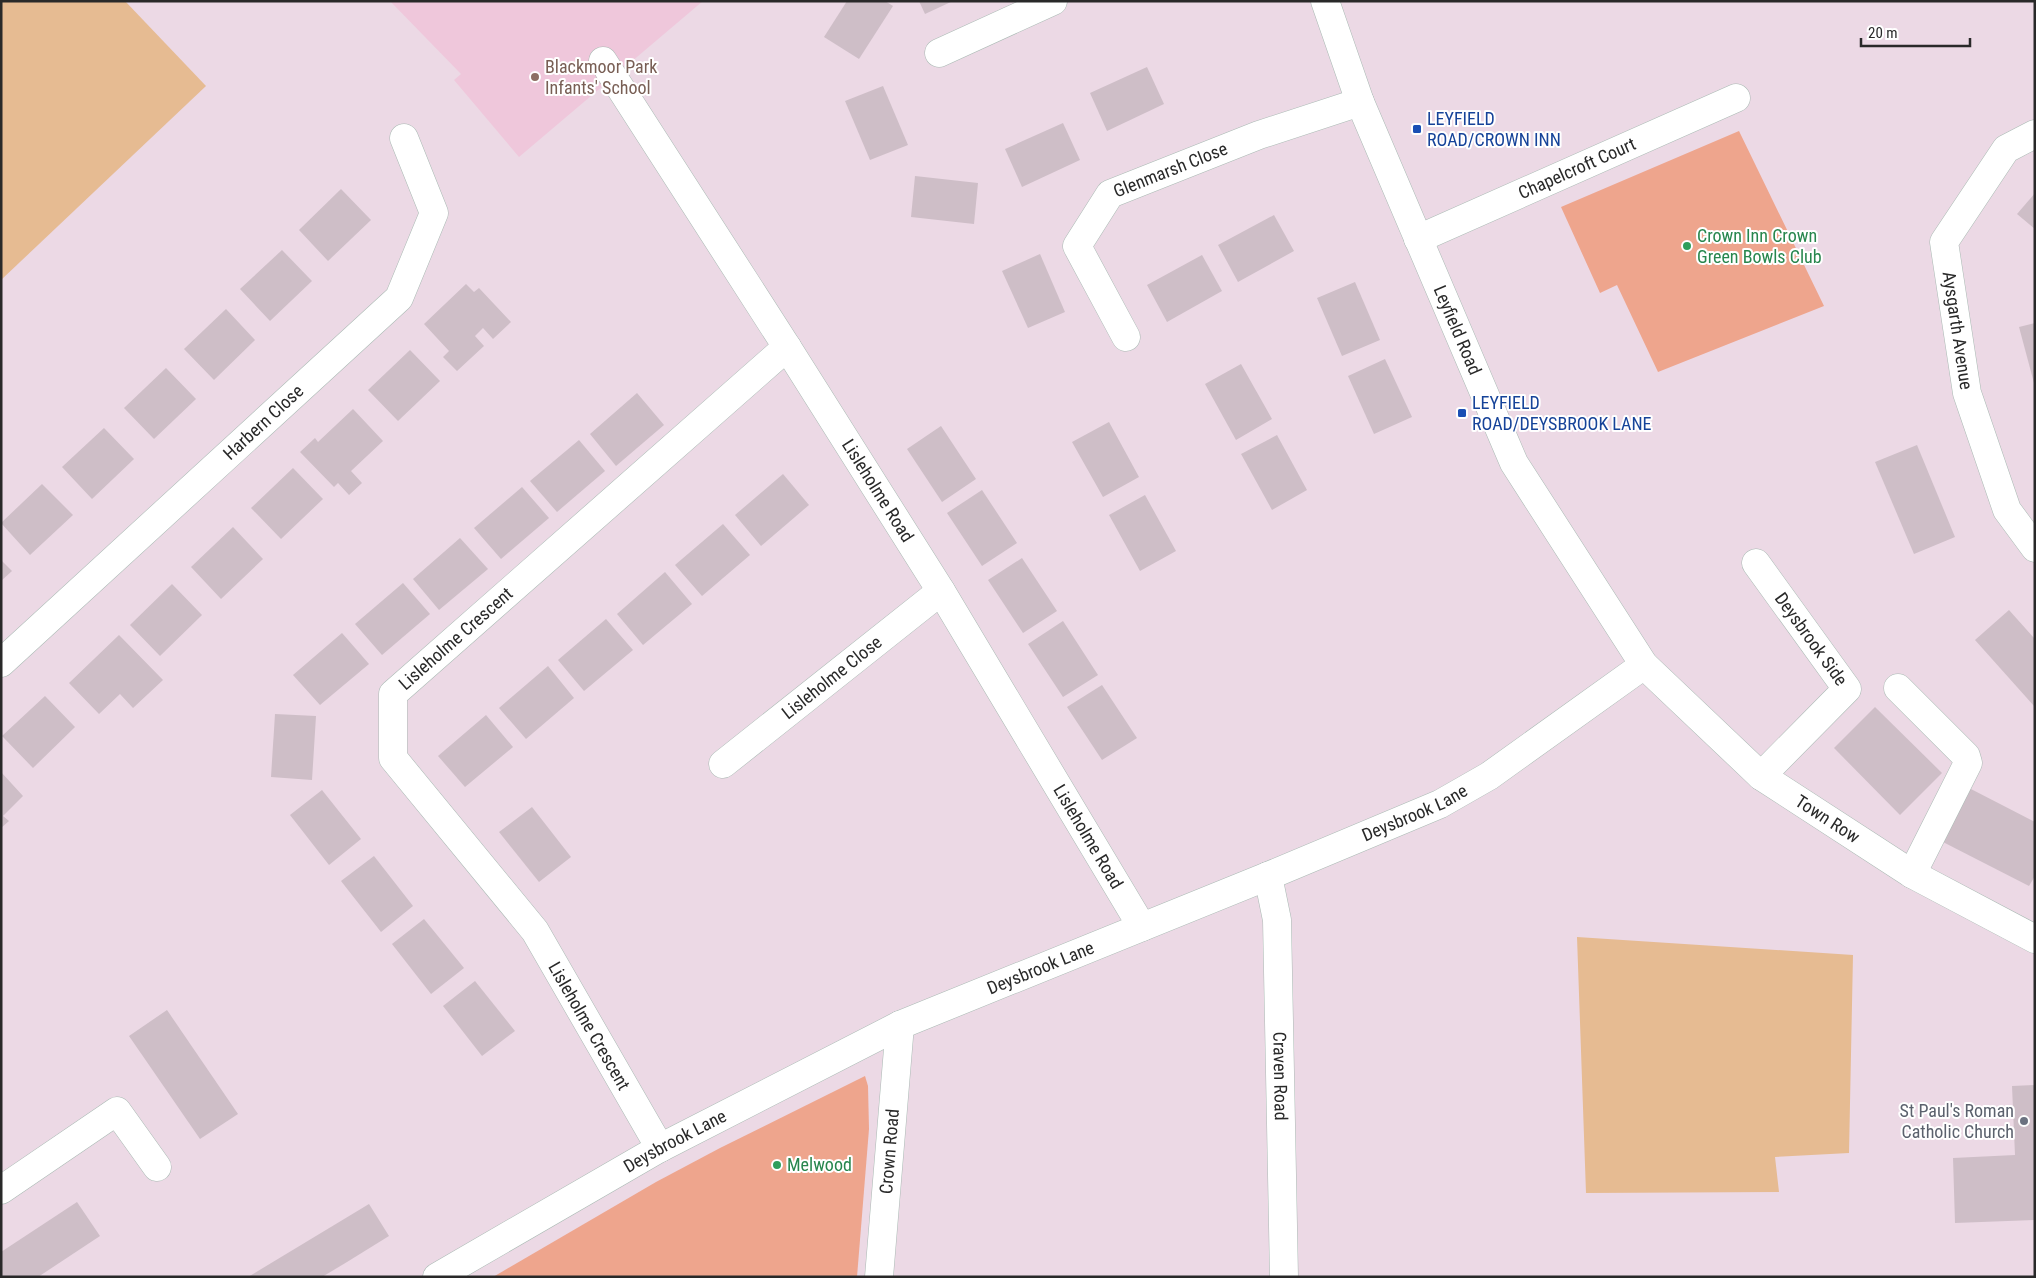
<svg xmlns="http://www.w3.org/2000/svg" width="2036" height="1278" font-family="'Roboto Condensed',sans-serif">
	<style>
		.education { fill: #efc7db }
		.green { fill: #e6bb92 }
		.pitch { fill: #eea58d }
		.building { fill: #cebec7 }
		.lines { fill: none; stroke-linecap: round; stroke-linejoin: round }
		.minor-casing { stroke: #aabab4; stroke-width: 29 }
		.minor { stroke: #fff; stroke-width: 28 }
		.education-dot { fill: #8d6e63; stroke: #fff; stroke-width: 2 }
		.transit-dot { fill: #1a4fb4; stroke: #fff; stroke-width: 2 }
		.leisure-dot { fill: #2e9e5b; stroke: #fff; stroke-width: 2 }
		.worship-dot { fill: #6b7280; stroke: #fff; stroke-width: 2 }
		.labels { text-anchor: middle; stroke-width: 4; stroke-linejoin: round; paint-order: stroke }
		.education-label { font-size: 18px; fill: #785e54; stroke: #fff; text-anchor: start }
		.transit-label { font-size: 18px; fill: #164399; stroke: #fff; text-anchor: start }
		.street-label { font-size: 18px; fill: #292929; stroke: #fff }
		.leisure-label { font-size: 18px; fill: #27864d; stroke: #fff; text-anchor: start }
		.worship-label { font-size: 18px; fill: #5b616d; stroke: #fff; text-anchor: end }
	</style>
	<rect width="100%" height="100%" fill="#ecd9e5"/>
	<path class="education" d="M 390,1 L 703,1 L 519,157 L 454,80 L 461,74 Z"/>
	<g class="green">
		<path d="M 1,1 L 125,1 L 206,86 L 1,280 Z"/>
		<path d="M 1577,937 L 1853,955 L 1849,1153 L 1775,1157 L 1779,1192 L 1586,1193 Z"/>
	</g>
	<g class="pitch">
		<path d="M 1739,131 L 1824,306 L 1658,372 L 1617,285 L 1600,293 L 1561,207 Z"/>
		<path d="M 865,1076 L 868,1086 L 869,1129 L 857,1277 L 493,1277 L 656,1182 L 720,1148 Z"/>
	</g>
	<g class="building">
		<path d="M 847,1 L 885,1 L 893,6 L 859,59 L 824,37 Z"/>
		<path d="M 919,1 L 953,1 L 925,14 Z"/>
		<path d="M 1147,67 L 1164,104 L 1107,131 L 1090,93 Z"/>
		<path d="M 883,86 L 908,145 L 870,160 L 845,101 Z"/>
		<path d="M 1063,123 L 1080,160 L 1022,187 L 1005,149 Z"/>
		<path d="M 915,176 L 978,183 L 974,224 L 911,217 Z"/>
		<path d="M 341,189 L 371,220 L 328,261 L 299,230 Z"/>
		<path d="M 2035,193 L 2035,229 L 2017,214 Z"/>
		<path d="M 1274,215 L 1294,251 L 1238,282 L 1218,245 Z"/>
		<path d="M 282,250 L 312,281 L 270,321 L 240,289 Z"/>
		<path d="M 1040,254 L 1065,312 L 1028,328 L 1002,271 Z"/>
		<path d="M 1202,255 L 1222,291 L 1167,322 L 1147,285 Z"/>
		<path d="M 1355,282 L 1380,340 L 1342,356 L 1317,298 Z"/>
		<path d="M 466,284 L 474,292 L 479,288 L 511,322 L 493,339 L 483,328 L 475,336 L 484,346 L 457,371 L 443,357 L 449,351 L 424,324 Z"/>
		<path d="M 226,309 L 255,340 L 214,380 L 184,349 Z"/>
		<path d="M 2035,323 L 2035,383 L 2034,383 L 2019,327 Z"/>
		<path d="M 410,350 L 440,381 L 398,421 L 368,390 Z"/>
		<path d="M 1385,359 L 1412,417 L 1374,434 L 1348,376 Z"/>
		<path d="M 1241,364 L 1272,419 L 1236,440 L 1205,384 Z"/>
		<path d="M 166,368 L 196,399 L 154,439 L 124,408 Z"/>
		<path d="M 637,393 L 664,425 L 616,466 L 590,434 Z"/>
		<path d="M 353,409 L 383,441 L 351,471 L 362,483 L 349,495 L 338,483 L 334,487 L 300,452 L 315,438 L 318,442 Z"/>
		<path d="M 1109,422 L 1139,477 L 1103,497 L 1072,442 Z"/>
		<path d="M 941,426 L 976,479 L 942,502 L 907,449 Z"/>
		<path d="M 104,428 L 134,459 L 92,499 L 62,467 Z"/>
		<path d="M 1277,435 L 1307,490 L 1272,510 L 1241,454 Z"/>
		<path d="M 579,440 L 605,471 L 557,512 L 530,481 Z"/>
		<path d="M 1917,445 L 1955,537 L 1914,554 L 1875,462 Z"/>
		<path d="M 293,468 L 323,499 L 281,539 L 251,508 Z"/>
		<path d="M 783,474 L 809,505 L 761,546 L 735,515 Z"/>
		<path d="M 42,484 L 73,515 L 30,555 L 1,523 Z"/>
		<path d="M 522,487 L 549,518 L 501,559 L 474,528 Z"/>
		<path d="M 982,490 L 1017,543 L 982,566 L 947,513 Z"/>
		<path d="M 1145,495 L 1176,551 L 1140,571 L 1109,515 Z"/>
		<path d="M 723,524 L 750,555 L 702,596 L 675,565 Z"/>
		<path d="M 233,527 L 263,559 L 221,599 L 191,567 Z"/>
		<path d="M 460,538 L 488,569 L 439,610 L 413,579 Z"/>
		<path d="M 1022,558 L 1057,611 L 1023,633 L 988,580 Z"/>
		<path d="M 1,560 L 12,571 L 1,581 Z"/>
		<path d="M 665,572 L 692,604 L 643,645 L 617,614 Z"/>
		<path d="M 403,583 L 430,614 L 382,655 L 355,624 Z"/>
		<path d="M 172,584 L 202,615 L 160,656 L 130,625 Z"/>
		<path d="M 2009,610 L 2035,639 L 2035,707 L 1975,640 Z"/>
		<path d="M 606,619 L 633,650 L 584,691 L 558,660 Z"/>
		<path d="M 1063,621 L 1098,675 L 1063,697 L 1028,644 Z"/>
		<path d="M 342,633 L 369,664 L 320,705 L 293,675 Z"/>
		<path d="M 119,635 L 163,680 L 133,708 L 120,694 L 99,714 L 69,683 Z"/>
		<path d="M 548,666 L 574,698 L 526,739 L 499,708 Z"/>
		<path d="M 1102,685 L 1137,738 L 1102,760 L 1067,707 Z"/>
		<path d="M 45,696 L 75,727 L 33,768 L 2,736 Z"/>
		<path d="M 1875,707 L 1942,773 L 1900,815 L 1834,748 Z"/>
		<path d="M 275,714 L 316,716 L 312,780 L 271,777 Z"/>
		<path d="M 486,715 L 513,747 L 465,787 L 438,756 Z"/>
		<path d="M 1,772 L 23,796 L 3,816 L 9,821 L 1,828 Z"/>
		<path d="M 1969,788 L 2035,822 L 2035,876 L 2029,886 L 1941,841 Z"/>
		<path d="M 322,790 L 361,839 L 329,865 L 290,815 Z"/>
		<path d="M 532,807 L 571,857 L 539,882 L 499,832 Z"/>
		<path d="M 374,856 L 413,906 L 381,932 L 341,881 Z"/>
		<path d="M 424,919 L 464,968 L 431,994 L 392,944 Z"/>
		<path d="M 475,981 L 515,1031 L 482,1056 L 443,1006 Z"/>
		<path d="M 167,1010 L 238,1114 L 200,1139 L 129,1036 Z"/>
		<path d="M 2035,1085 L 2035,1220 L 1955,1223 L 1953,1158 L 2015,1155 L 2012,1086 Z"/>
		<path d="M 77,1202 L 100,1236 L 38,1277 L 1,1277 L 1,1252 Z"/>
		<path d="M 369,1204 L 389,1236 L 347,1262 L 322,1277 L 248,1277 Z"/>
	</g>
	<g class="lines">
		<g class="minor-casing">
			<g id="minor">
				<path id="s1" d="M 1325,1 L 1360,102 L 1514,463 L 1644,665 L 1761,776 L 1912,874 L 2035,939"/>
				<path d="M 939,53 L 1053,1"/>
				<path id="s2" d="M 603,61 L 787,347 L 941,591 L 1142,927"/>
				<path id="s3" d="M 2035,134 L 2006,149 L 1944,242 L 1967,393 L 2007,510 L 2035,548"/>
				<path id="s4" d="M 1418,239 L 1736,98"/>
				<path id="s5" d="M 1126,337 L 1077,246 L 1110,194 L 1259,135 L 1360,102"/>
				<path id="s6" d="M 1756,563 L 1847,689 L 1761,776"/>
				<path id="s7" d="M 1,663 L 399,298 L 434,213 L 404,138"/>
				<path d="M 1898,688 L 1966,756 L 1968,763 L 1912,874"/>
				<path id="s8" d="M 723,764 L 941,591"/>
				<path id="s9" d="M 1268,876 L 1277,920 L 1284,1277"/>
				<path id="s10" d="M 660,1148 L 535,931 L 393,758 L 393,694 L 787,347"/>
				<path d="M 1,1190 L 117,1111 L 157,1167"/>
				<path id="s11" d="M 437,1277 L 660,1148 L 900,1025 L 1268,876 L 1440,804 L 1489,776 L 1644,665"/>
				<path id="s12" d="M 879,1277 L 900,1025"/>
			</g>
		</g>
		<use href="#minor" class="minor"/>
	</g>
	<circle class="education-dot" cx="535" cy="77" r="5"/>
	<g class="transit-dot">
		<rect x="1412" y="124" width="10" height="10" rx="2.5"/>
		<rect x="1457" y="408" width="10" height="10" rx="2.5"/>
	</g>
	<g class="leisure-dot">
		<circle cx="1687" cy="246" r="5"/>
		<circle cx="777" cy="1165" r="5"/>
	</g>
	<circle class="worship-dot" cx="2024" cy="1121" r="5"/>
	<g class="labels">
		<g class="education-label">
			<text x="545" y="73">Blackmoor Park<tspan x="545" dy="21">Infants' School</tspan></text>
		</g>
		<g class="transit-label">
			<text x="1427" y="125">LEYFIELD<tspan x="1427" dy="21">ROAD/CROWN INN</tspan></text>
			<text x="1472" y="409">LEYFIELD<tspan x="1472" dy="21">ROAD/DEYSBROOK LANE</tspan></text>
		</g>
		<g class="street-label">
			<text dy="6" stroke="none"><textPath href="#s4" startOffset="174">Chapelcroft Court</textPath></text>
			<text dy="6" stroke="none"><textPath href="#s5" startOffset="230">Glenmarsh Close</textPath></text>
			<text dy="6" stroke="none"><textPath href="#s1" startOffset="355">Leyfield Road</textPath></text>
			<text dy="6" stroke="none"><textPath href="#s3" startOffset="234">Aysgarth Avenue</textPath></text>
			<text dy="6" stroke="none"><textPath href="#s7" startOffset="356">Harbern Close</textPath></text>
			<text dy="6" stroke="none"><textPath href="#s2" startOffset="510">Lisleholme Road</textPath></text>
			<text dy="6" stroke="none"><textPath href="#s10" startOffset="622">Lisleholme Crescent</textPath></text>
			<text dy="6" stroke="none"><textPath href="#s6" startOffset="94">Deysbrook Side</textPath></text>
			<text dy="6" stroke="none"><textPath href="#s8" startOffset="139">Lisleholme Close</textPath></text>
			<text dy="6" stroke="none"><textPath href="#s11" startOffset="1084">Deysbrook Lane</textPath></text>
			<text dy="6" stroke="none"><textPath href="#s1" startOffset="980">Town Row</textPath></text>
			<text dy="6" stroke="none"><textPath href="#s2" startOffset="915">Lisleholme Road</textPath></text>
			<text dy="6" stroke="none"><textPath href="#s11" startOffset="679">Deysbrook Lane</textPath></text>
			<text transform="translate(589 1026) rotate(60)" y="6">Lisleholme Crescent</text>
			<text dy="6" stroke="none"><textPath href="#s9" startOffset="201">Craven Road</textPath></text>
			<text dy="6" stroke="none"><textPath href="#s11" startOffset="274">Deysbrook Lane</textPath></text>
			<text dy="6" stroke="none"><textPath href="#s12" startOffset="126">Crown Road</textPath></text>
		</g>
		<g class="leisure-label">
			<text x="1697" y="242">Crown Inn Crown<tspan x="1697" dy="21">Green Bowls Club</tspan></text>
			<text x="787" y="1171">Melwood</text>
		</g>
		<g class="worship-label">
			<text x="2014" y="1117">St Paul's Roman<tspan x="2014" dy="21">Catholic Church</tspan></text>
		</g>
	</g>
	<rect width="2036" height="1278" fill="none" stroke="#292929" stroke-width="5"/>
	<path d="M1861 38v8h109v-8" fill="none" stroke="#292929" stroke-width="2.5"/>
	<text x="1868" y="38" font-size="15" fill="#292929" stroke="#ffffff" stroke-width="4" paint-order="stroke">20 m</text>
</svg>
